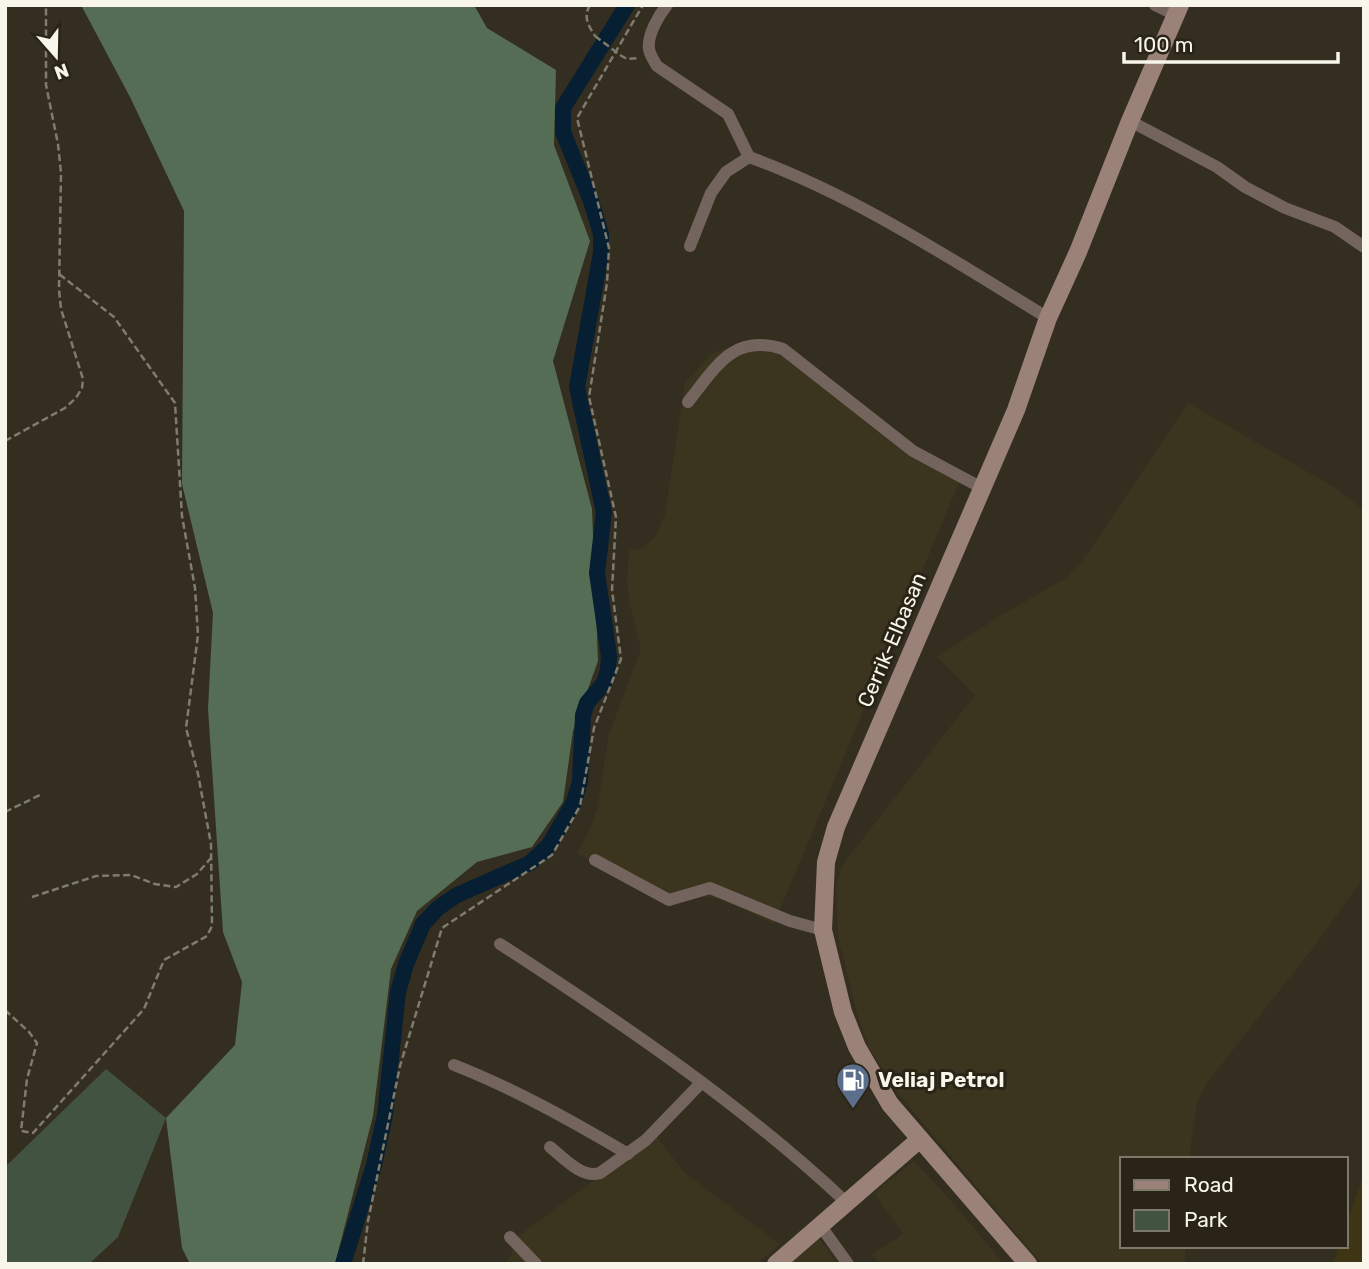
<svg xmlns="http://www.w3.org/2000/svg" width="1369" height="1269" font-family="Rubik,sans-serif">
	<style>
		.built { fill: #3b341e }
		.green { fill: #425342 }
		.forest { fill: #556d55 }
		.sand { fill: #3e3515 }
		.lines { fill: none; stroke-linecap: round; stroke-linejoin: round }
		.canal { stroke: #061f32; stroke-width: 16 }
		.path { stroke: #7f7b6e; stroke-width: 2.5; stroke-dasharray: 7 3.5; stroke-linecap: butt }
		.minor { stroke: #73645e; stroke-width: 12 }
		.secondary { stroke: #9a8278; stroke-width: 18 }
		.path-bridge { stroke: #7f7b6e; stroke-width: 2.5; stroke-dasharray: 7 3.5; stroke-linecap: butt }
		.labels { text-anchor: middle; stroke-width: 6; stroke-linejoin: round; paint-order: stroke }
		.street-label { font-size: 21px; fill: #f8f5eb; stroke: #292416 }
		.poi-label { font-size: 21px; font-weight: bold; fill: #f8f5eb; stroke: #292416; text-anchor: start }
	</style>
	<rect width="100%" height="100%" fill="#332e1f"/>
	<g class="built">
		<path d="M 738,344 L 777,349 L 961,478 L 774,924 L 720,899 L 700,896 L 672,904 L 577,853 L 590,829 L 597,810 L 609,734 L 641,649 L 630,606 L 627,582 L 629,547 L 635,550 L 643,548 L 656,536 L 665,514 L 685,383 L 711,354 Z"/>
		<path d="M 1188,403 L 1334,487 L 1364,510 L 1364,877 L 1313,948 L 1207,1083 L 1197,1103 L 1189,1159 L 1122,1159 L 1122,1246 L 1185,1246 L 1185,1264 L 1042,1264 L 899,1095 L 869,1048 L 857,1014 L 838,936 L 836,884 L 843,864 L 975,695 L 937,657 L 995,619 L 1067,577 L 1086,556 Z"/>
		<path d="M 655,1135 L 685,1173 L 780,1244 L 757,1264 L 504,1264 L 510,1257 L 517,1237 Z"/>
		<path d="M 914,1161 L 954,1204 L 1004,1264 L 880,1264 L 872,1254 L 903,1234 L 874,1193 Z"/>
		<path d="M 818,1237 L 838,1264 L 786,1264 Z"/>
	</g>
	<path class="green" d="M 106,1069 L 166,1118 L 118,1237 L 89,1264 L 5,1264 L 5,1167 Z"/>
	<path class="forest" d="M 81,5 L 474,5 L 487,28 L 556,70 L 554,145 L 590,241 L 553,361 L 592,509 L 598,661 L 573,731 L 563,802 L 532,847 L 477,862 L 417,911 L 391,969 L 373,1116 L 335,1264 L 190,1264 L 182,1248 L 166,1118 L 235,1045 L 242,982 L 223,932 L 208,709 L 213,613 L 182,484 L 184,211 L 130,97 Z"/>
	<path class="sand" d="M 1364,1172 L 1364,1264 L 1333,1264 L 1339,1246 L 1346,1246 L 1346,1226 Z"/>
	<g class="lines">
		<path class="canal" d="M 343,1264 L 374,1165 L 385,1115 L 398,992 L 406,964 L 423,924 L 438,908 L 457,895 L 530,863 L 549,845 L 574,802 L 580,781 L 583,715 L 587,703 L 604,683 L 608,670 L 609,656 L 597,573 L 604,512 L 577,387 L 601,253 L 601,234 L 591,201 L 563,132 L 563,108 L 627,5"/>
		<g class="path">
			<path d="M 590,5 C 583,17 588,25 595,36"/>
			<path d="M 620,55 L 627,59 L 638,58"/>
			<path d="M 5,441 L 65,408 L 76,398 L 82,388 L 83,379 L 61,309 L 59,290 L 61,173 L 58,144 L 46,85 L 46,5"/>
			<path d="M 5,812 L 42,794"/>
			<path d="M 32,897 L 96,876 L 131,875 L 155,884 L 176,887 L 197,874 L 211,858"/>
			<path d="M 5,1010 L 29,1032 L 37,1043 L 27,1079 L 21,1131 L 33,1133 L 144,1009 L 164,960 L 207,936 L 212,926 L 211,844 L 198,774 L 186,728 L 198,635 L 195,588 L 182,516 L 175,403 L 114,317 L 59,274"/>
			<path d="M 363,1264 L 368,1221 L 400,1066 L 442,928 L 552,855 L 580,806 L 594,728 L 621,659 L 612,590 L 616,517 L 589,397 L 607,283 L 609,248 L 577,118 L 643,5"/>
		</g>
		<g class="minor">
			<path d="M 667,5 C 659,15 647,35 649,49 C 650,55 654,61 657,66 L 728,114 L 749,157 C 856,196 951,259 1048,318"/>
			<path d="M 1155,5 L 1176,15"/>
			<path d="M 1130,121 L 1217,167 L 1245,187 L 1285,208 L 1335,227 L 1364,247"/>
			<path d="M 690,246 L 711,193 L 726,172 L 749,157"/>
			<path d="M 688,402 C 716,367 733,333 783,349 L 913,451 L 982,488"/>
			<path d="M 595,860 L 669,900 L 710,888 L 790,921 L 823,930"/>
			<path d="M 500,944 C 620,1022 742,1104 847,1203"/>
			<path d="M 454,1065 C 515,1089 572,1121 628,1154"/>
			<path d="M 550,1147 C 564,1158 582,1179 600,1173 L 646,1140 L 701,1083"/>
			<path d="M 820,1225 L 848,1264"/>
			<path d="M 510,1237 L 536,1264"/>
		</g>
		<g class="secondary">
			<path d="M 776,1264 L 920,1139"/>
			<path d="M 1028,1264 L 890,1104 L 857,1047 L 843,1012 L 823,930 L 826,862 L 836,827 L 1016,410 L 1048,318 L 1078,252 L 1130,121 L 1180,5"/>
		</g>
		<path class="path-bridge" d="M 595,36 L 620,55"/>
	</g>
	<defs>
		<g id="fuel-pin" transform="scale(1.75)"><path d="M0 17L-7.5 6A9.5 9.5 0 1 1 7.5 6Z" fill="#5c6f8a" stroke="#292416"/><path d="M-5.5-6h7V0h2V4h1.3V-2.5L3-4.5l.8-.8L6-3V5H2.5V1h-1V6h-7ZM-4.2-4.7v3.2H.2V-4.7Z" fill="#fff"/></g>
	</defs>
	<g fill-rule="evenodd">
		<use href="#fuel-pin" x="853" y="1080"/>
	</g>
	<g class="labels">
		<g class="street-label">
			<text transform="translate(892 640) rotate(-67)" y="7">Cerrik-Elbasan</text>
		</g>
		<g class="poi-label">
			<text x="878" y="1087">Veliaj Petrol</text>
		</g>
	</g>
	<rect width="1369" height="1269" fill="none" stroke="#f8f5eb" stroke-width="14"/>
	<rect x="1120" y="1157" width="228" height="91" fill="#292416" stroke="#7c786b" stroke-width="2"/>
	<rect x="1134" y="1180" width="35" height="10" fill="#9a8278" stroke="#7c786b" stroke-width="2"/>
	<text x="1184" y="1192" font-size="21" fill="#f8f5eb">Road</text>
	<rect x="1134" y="1210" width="35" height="21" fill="#425342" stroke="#7c786b" stroke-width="2"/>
	<text x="1184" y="1227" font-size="21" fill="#f8f5eb">Park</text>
	<g transform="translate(56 56) rotate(160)" stroke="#292416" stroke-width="5" paint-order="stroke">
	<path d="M0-5L12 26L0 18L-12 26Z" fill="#f8f5eb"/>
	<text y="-10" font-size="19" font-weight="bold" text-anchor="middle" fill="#f8f5eb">N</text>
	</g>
	<path d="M1124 52v10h214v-10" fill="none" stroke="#f8f5eb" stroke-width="3.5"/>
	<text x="1134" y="52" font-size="21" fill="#f8f5eb" stroke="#292416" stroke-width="5" paint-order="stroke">100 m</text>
</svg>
